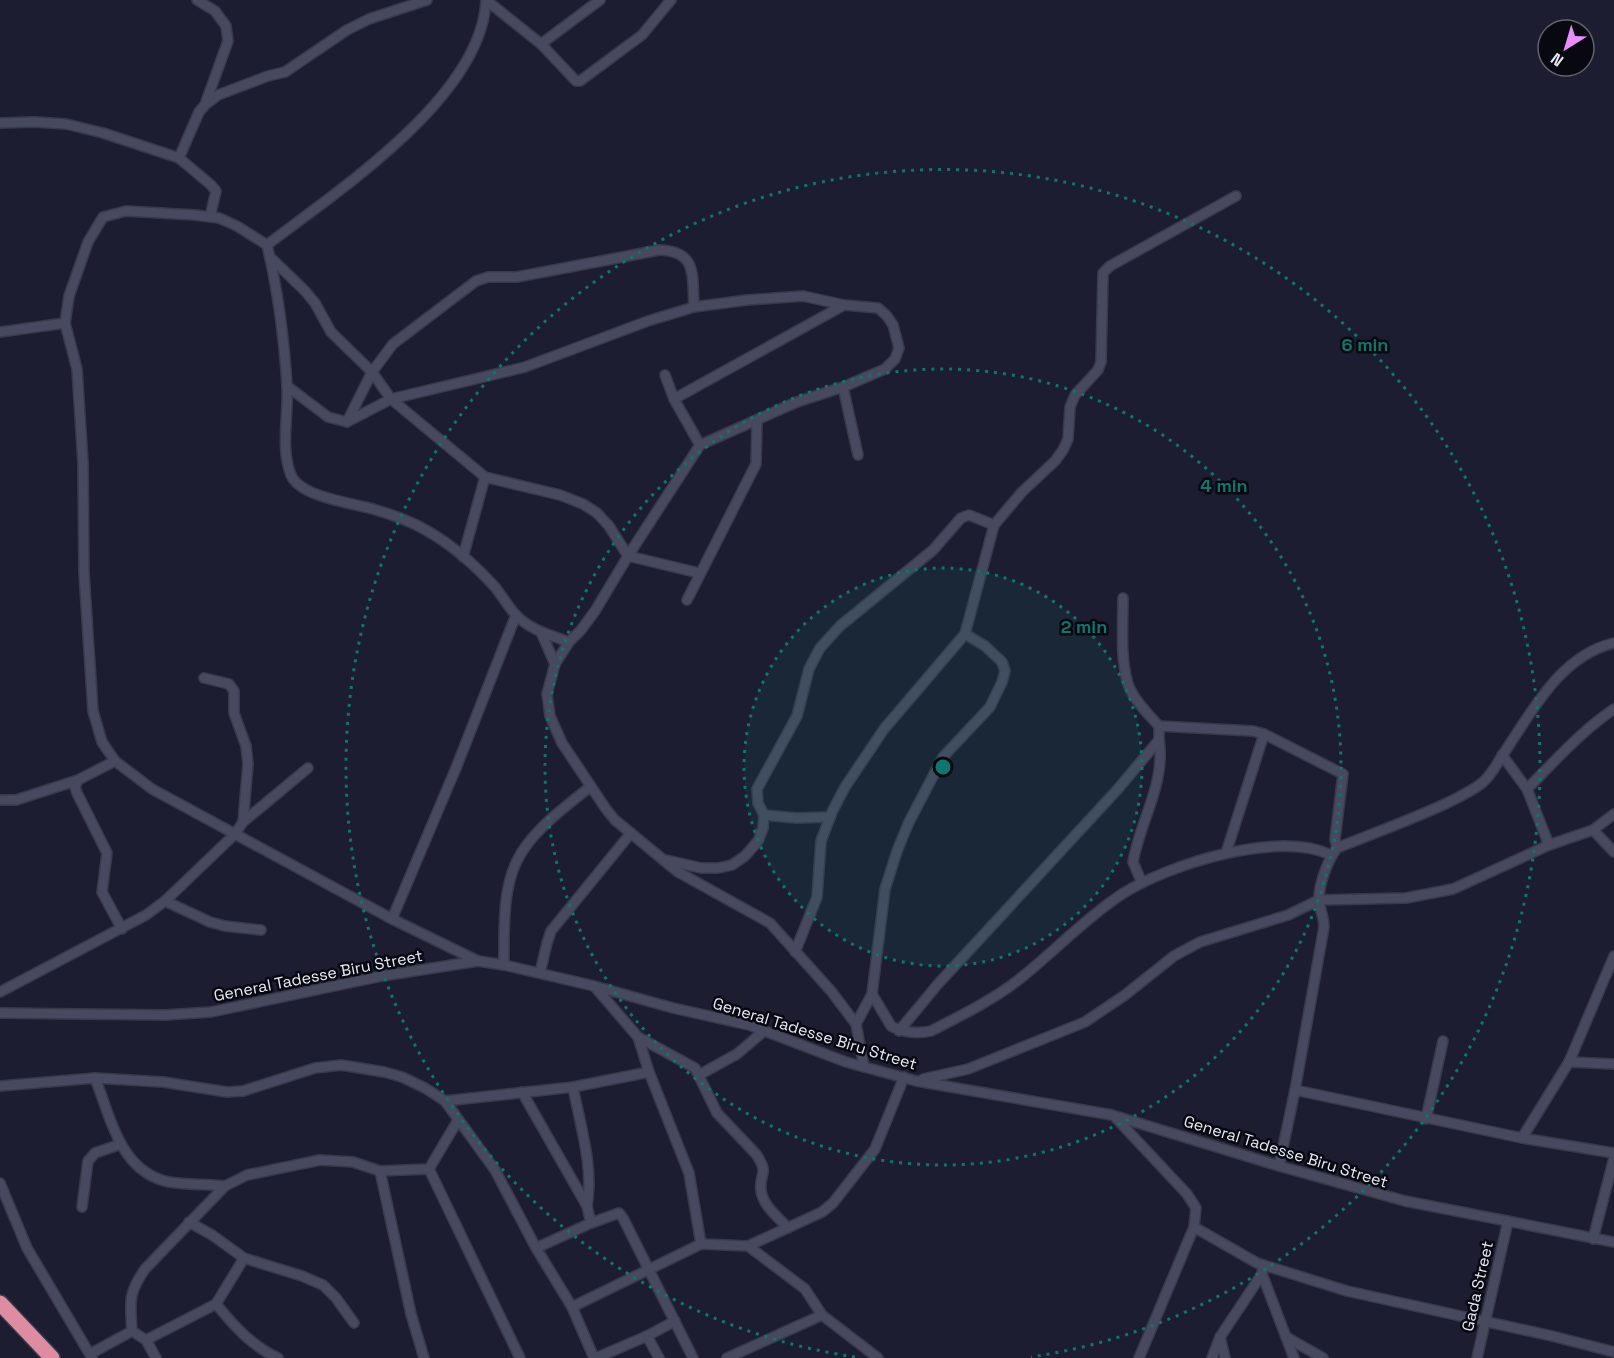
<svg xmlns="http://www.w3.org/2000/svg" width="1614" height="1358" font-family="'Space Grotesk',sans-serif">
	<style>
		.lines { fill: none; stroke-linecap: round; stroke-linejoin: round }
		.minor-casing { stroke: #383949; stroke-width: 12 }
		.highway-casing { stroke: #383949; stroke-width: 18 }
		.minor { stroke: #47495f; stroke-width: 9 }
		.highway { stroke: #de8ca2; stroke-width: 15 }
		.ring { fill: none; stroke: #0f766e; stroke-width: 3; stroke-dasharray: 3 6 }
		.labels { text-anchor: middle; stroke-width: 5; stroke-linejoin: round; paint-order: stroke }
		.street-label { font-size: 16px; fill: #e8eaf7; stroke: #080811 }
		.centre { fill: #0f766e; stroke: #080811; stroke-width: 3 }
		.ring-label { font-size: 18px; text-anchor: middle; font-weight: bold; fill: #0f766e; stroke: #080811; stroke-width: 5; stroke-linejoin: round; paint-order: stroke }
	</style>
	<rect width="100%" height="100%" fill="#1c1d30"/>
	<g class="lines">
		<g class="minor-casing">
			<g id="minor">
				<path d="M 197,0 L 215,11 L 226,26 L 228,41 L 206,102"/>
				<path d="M 486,0 L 541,44 L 576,81 L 580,81 L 642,35 L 671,0"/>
				<path d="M 541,44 L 600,0"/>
				<path d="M 0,123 L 35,122 L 66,124 L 103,133 L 179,158 L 211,185 L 216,191 L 210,217"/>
				<path d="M 179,158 L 199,112 L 205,105 L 218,95 L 268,76 L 285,72 L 347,30 L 369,19 L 427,0"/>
				<path d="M 267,245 C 337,191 482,97 486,0"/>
				<path d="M 270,257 L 305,291 L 315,303 L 331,332 L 372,372 L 391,399 L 485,477 L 560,495 L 583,504 L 597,513 L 609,526 L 628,556 L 699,573"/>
				<path d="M 0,332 L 65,323"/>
				<path d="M 665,375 L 674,399 L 700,445"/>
				<path d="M 287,386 L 328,417 L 347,422 L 391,399 L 525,367 L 648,321 L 694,307 L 747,300 L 803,296 L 844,305 L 878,308 L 887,316 L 893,325 L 899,348 L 895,359 L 885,369 L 843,387 L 797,402 L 700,445 L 628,556 L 595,611 L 581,630 L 569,642 L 555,664 L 547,694 L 550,716 L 562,743 L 606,809 L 615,820 L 678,872 L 770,923 L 831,991 L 856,1024 L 864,1067"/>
				<path d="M 843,387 L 858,455"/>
				<path d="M 674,399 L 844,305"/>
				<path d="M 347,422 L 372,372 L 393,344 L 476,281 L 488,277 L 517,277 L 659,250 C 698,251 692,276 694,307"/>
				<path d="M 463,557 L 485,477"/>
				<path d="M 687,600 L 756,464 L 757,420"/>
				<path d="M 541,632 L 555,664"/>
				<path d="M 204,678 L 229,684 L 234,691 L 234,713 L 246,746 L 248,764 L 243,822"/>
				<path d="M 1159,726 L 1253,731 L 1264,734 L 1343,774 L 1335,839 L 1337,848"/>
				<path d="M 1502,755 L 1527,789 L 1549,845"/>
				<path d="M 115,761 L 78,780 L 75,787 L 77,793 L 107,853 L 102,892 L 122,929"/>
				<path d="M 1527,789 C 1554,762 1581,731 1614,709"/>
				<path d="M 0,800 L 16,800 L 78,780"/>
				<path d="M 764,815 L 796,818 L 830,817"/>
				<path d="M 1593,830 L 1614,852"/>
				<path d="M 1226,853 L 1264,734"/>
				<path d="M 666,860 L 701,868 L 718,868 L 732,865 L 745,856 L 758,841 L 763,828 L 764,815 L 758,803 L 757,789 L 797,716 L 809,669 L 820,648 L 840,626 L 933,550 L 961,518 L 969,515 L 994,525"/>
				<path d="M 1142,883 L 1133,862 C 1140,821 1166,783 1159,740"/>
				<path d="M 165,901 L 210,922 L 225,926 L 261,930"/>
				<path d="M 392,919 L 456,768 L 516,615"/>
				<path d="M 795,952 L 817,897 L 821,841 L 832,812 L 845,787 L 884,729 L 965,634 L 994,525 L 1022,492 L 1055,461 L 1063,450 L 1068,439 L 1070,407 L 1075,395 L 1098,370 L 1101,362 L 1103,273 L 1110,266 L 1236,196"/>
				<path d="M 478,961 L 392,919 L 152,789 L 115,761 L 102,742 L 93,711 L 84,573 L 83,463 L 77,369 L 65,323 L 69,296 L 88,242 L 103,217 L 126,211 L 195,215 L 219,218 L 237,226 L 267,245 C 278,291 284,338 287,385 C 289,413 280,448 291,475 C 300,497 352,503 373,509 C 390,514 408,520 424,529 C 449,543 475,565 494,586 C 502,595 508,607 516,615 C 530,630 550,635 569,642"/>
				<path d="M 504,965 C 503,864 510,849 590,787"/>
				<path d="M 540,973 L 547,943 L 551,931 L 631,833"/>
				<path d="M 595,987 L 638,1037 L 695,1068 L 717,1113 L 756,1154 C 770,1175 759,1172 761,1190 C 762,1205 779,1218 788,1228"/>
				<path d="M 0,992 L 146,915 L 165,901 L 235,834 L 243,822 L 308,768"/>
				<path d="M 872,994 L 891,1026 C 904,1033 917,1034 931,1031 C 960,1016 991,1001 1017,981 C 1053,953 1084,919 1122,894 C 1169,864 1278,830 1331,855"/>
				<path d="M 0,1013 L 165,1015 L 211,1012 L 382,976 L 478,961 L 504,965 L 594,986 L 673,1008 L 749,1025 L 846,1062 L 916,1081 L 1112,1115 L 1279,1166 L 1405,1201 L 1614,1242"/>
				<path d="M 856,1024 L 872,994 L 885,889 L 897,851 L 909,822 L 943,757 L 990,707 L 1002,682 L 1005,671 L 1002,662 L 985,646 L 965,634"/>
				<path d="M 899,1031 L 938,984 L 1117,790 L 1159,740 L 1159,726 C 1148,714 1133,699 1128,684 C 1120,658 1123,625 1123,598"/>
				<path d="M 638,1037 L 649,1072 L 689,1173 L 701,1244"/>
				<path d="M 1569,1062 L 1614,1064"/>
				<path d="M 699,1075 L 737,1054 L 764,1031"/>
				<path d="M 95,1078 C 111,1118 120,1172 169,1182 C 187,1185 207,1184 225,1186"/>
				<path d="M 923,1079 L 968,1069 L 1085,1022 L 1125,995 L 1174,956 L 1200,942 L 1288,915 L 1319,900 L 1406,898 L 1453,889 L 1549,845 L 1593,830 L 1614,814"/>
				<path d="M 0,1086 L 95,1078 L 163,1082 L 227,1092 L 243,1091 L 315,1068 L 341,1065 L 384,1072 L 402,1077 L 425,1088 L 445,1101 L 495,1170 L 536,1248 L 572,1307 L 594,1358"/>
				<path d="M 573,1087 C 580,1125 594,1167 587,1206"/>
				<path d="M 1295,1090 L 1522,1138 L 1614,1153"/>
				<path d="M 522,1092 L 587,1206 L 591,1223"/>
				<path d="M 445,1101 L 573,1087 L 649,1072"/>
				<path d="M 1114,1116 L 1187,1194 L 1196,1208 L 1194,1227 L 1139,1358"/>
				<path d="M 1426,1119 L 1443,1041"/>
				<path d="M 1522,1138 L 1569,1062 L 1614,956"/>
				<path d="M 1279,1166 L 1295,1090 L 1324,927 C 1324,917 1319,907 1319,899 C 1319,883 1328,860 1337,848 C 1374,833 1411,820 1447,803 C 1459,797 1472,791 1482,783 C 1492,775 1497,763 1504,753 C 1532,711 1561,655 1614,643"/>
				<path d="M 429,1169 L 520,1358"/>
				<path d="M 380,1171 L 411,1314 L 424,1358"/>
				<path d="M 0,1183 L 27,1248 L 92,1358"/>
				<path d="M 82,1207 L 88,1161 L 95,1153 L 121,1144"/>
				<path d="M 189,1222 L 212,1235 L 244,1258 L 302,1276 L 323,1285 L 336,1298 L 354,1323"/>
				<path d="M 1194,1227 L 1257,1263 L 1347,1291 L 1552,1336 L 1614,1352"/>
				<path d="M 1593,1239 L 1614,1158"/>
				<path d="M 748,1246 L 805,1289 L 822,1315 L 878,1358"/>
				<path d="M 536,1248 L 591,1223 L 619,1213 L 623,1218 L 693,1358"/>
				<path d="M 1262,1274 L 1294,1358"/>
				<path d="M 216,1304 C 234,1326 253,1347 278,1358"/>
				<path d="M 572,1307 L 701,1244 L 748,1246 L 822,1212 L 833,1203 L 875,1149 L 904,1077"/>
				<path d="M 132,1331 C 130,1301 128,1294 145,1269 L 225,1186 L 247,1175 L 320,1160 L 353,1162 L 380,1171 L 429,1169 L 458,1120"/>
				<path d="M 132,1331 L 146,1340 L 156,1358"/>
				<path d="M 647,1336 L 675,1321"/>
				<path d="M 1220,1337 L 1225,1358"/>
				<path d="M 1286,1337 L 1323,1358"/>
				<path d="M 146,1340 L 216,1304 L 244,1258"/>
				<path d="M 90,1354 L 132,1331"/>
				<path d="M 596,1358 L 647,1336 L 659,1358"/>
				<path d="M 727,1358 L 822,1315"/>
				<path d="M 1212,1358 L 1220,1337 L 1262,1274 L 1263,1265"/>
				<path d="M 1477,1358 L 1508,1221"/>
			</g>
		</g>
		<g class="highway-casing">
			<path id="highway" d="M 0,1303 L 52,1358"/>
		</g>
		<use href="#minor" class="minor"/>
		<use href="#highway" class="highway"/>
	</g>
	<circle cx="943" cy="767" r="199" fill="#0f766e" fill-opacity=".12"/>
	<g class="ring">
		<circle cx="943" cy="767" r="199"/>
		<circle cx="943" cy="767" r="398"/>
		<path d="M855 1357A597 597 0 1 1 1031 1357"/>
	</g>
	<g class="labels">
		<g class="street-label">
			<text transform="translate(318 975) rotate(-11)" y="6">General Tadesse Biru Street</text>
			<text transform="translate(815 1033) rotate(17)" y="6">General Tadesse Biru Street</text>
			<text transform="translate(1286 1151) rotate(17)" y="6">General Tadesse Biru Street</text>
			<text transform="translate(1477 1286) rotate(-77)" y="6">Gada Street</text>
		</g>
	</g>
	<circle cx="943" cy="767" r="9" class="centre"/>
	<g class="ring-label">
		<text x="1365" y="351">6 min</text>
		<text x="1224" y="492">4 min</text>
		<text x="1084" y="633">2 min</text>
	</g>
	<g transform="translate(1566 48) rotate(217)"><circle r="28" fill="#080811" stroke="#62626d" stroke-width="1.5"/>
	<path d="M0-4.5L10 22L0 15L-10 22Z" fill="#e98dfe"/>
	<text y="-9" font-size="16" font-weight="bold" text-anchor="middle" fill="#e8eaf7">N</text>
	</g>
</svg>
